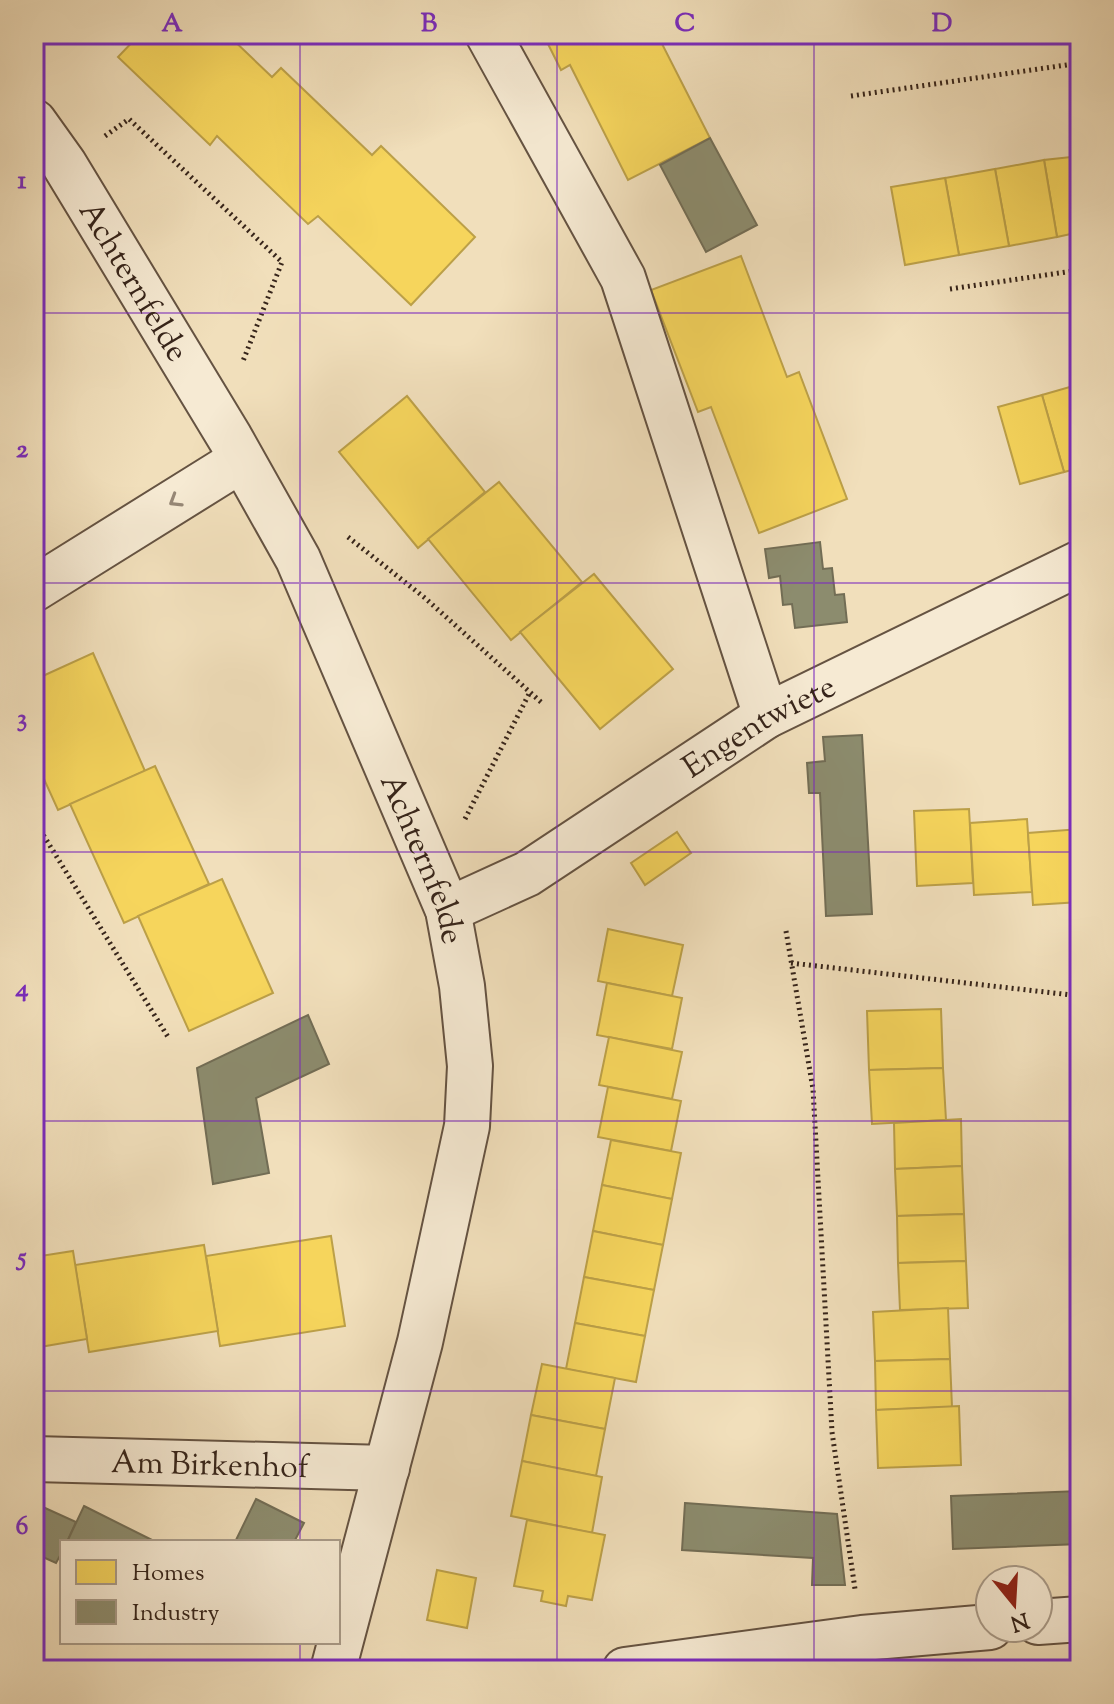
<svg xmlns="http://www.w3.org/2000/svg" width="1114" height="1704" font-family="'Sorts Mill Goudy',serif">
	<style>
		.homes { fill: #f6d55c; stroke: #bca048; stroke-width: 2 }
		.industry { fill: #8c8c6e; stroke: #726d55; stroke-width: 2 }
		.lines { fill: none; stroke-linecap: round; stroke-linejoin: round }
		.minor-casing { stroke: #655342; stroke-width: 48 }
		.path { stroke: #36241a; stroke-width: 5; stroke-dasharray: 2 4; stroke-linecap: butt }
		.minor { stroke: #f6ead3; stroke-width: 44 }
		.oneway { stroke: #968776 }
		.grid { fill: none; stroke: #7b2cbf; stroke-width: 2; stroke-opacity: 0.55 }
		.labels { text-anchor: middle; stroke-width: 8; stroke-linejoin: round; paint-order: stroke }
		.street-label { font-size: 32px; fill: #36241a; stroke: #f6ead3 }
		.neatline { fill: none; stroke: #7b2cbf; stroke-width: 3 }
		.grid-label { font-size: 26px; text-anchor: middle; font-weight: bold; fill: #7b2cbf }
	</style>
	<rect width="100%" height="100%" fill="#f1dfbb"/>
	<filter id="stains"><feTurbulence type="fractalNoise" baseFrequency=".0025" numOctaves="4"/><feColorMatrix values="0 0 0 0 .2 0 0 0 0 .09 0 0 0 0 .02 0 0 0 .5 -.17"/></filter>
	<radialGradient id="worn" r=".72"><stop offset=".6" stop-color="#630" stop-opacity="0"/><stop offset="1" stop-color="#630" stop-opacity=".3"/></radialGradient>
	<g class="homes">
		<path d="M 140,34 L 227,34 L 272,77 L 281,68 L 372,155 L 381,146 L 475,237 L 411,305 L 318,216 L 308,224 L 217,136 L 210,145 L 118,57 Z"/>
		<path d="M 543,34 L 657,34 L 710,138 L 628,180 L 570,65 L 561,70 Z"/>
		<path d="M 841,34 L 893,34 L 893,36 L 842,41 Z"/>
		<path d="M 1080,156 L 1080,232 L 1057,237 L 1044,160 Z"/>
		<path d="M 1044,160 L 1057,237 L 1009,246 L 995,169 Z"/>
		<path d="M 995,169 L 1009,246 L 959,255 L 945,178 Z"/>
		<path d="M 945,178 L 959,255 L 905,265 L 891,187 Z"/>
		<path d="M 741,256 L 787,377 L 799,372 L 847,499 L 759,533 L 711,407 L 698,412 L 651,290 Z"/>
		<path d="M 1080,384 L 1080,468 L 1064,472 L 1042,395 Z"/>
		<path d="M 1042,395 L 1064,472 L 1020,484 L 998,407 Z"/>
		<path d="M 407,396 L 485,492 L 418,548 L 339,452 Z"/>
		<path d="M 499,482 L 582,582 L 511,640 L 428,539 Z"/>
		<path d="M 594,574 L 673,669 L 600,729 L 520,632 Z"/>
		<path d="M 93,653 L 145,771 L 58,810 L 34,757 L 34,680 Z"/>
		<path d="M 155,766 L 209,884 L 124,923 L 70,804 Z"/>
		<path d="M 969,809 L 973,883 L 917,886 L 914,811 Z"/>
		<path d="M 1027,819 L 1032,892 L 974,895 L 970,823 Z"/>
		<path d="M 1080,829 L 1080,902 L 1033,905 L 1028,833 Z"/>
		<path d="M 677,832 L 691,853 L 645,885 L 631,863 Z"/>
		<path d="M 222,879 L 273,993 L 189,1031 L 138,916 Z"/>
		<path d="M 608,929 L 683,945 L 672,996 L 598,981 Z"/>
		<path d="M 607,983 L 682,998 L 672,1049 L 597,1035 Z"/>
		<path d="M 941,1009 L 943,1068 L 869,1070 L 867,1011 Z"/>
		<path d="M 609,1037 L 682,1052 L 672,1099 L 599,1085 Z"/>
		<path d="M 943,1068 L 946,1120 L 872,1124 L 869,1070 Z"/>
		<path d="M 608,1087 L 681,1101 L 671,1151 L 598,1137 Z"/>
		<path d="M 961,1119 L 962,1166 L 895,1169 L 894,1123 Z"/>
		<path d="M 611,1140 L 681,1153 L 672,1199 L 602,1185 Z"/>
		<path d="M 962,1166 L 964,1214 L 897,1216 L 895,1169 Z"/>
		<path d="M 602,1185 L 672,1199 L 663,1245 L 593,1231 Z"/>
		<path d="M 964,1214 L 966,1261 L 898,1263 L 897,1216 Z"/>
		<path d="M 593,1231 L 663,1245 L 654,1290 L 584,1277 Z"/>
		<path d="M 331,1236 L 345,1326 L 220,1346 L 206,1256 Z"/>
		<path d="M 204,1245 L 218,1331 L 89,1352 L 75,1265 Z"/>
		<path d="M 73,1251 L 87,1339 L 34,1348 L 34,1257 Z"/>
		<path d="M 966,1261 L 968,1308 L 900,1310 L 898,1263 Z"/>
		<path d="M 584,1277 L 654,1290 L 645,1336 L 575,1323 Z"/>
		<path d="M 948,1308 L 950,1359 L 875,1361 L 873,1312 Z"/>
		<path d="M 575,1323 L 645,1336 L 636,1382 L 566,1369 Z"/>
		<path d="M 950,1359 L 952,1407 L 876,1410 L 875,1361 Z"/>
		<path d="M 542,1364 L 615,1378 L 605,1429 L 531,1415 Z"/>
		<path d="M 959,1406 L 961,1465 L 878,1468 L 876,1410 Z"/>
		<path d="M 531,1415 L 605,1429 L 596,1476 L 522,1461 Z"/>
		<path d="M 522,1461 L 602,1477 L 592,1533 L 511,1516 Z"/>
		<path d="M 527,1520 L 605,1535 L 592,1600 L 568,1596 L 566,1606 L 541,1601 L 543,1591 L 514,1586 Z"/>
		<path d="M 437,1570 L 476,1578 L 467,1628 L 427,1620 Z"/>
	</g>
	<g class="industry">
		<path d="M 710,138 L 757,225 L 706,252 L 660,165 Z"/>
		<path d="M 820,542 L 823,569 L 832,568 L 835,595 L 844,594 L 847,622 L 795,628 L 792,604 L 783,605 L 780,576 L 769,578 L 765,549 Z"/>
		<path d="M 862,735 L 872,914 L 826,916 L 820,793 L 809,793 L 807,763 L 825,761 L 823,737 Z"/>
		<path d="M 308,1015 L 329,1064 L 256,1098 L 269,1173 L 213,1184 L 197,1068 Z"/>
		<path d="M 1080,1491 L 1080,1544 L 953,1549 L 951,1496 Z"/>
		<path d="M 256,1499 L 304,1523 L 294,1542 L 235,1542 Z"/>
		<path d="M 34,1503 L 76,1522 L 67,1542 L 62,1542 L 62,1552 L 56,1563 L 34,1553 Z"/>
		<path d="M 685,1503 L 837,1514 L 845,1585 L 812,1585 L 813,1558 L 682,1550 Z"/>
		<path d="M 84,1506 L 156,1542 L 67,1542 Z"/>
	</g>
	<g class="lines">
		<g class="minor-casing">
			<g id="minor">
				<path d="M 488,34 L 623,278 L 766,716"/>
				<path id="s1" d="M 34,122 L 64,164 L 230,438 L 298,559 L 448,910 L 462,986 L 470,1066 L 467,1126 L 420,1342 L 333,1670"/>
				<path d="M 34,589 L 241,460"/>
				<path id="s2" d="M 448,910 L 527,874 L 766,716 L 1080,563"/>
				<path id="s3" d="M 34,1459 L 387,1468"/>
				<path d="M 1038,1622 L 1080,1619"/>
				<path d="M 625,1670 L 862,1638 L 990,1627"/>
			</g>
		</g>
		<g class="path">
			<path d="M 851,96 L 1080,63"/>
			<path d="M 105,136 L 129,119 L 282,262 L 243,361"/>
			<path d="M 950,289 L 1080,270"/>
			<path d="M 348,537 L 425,598 L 542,703"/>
			<path d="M 465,819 L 530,692"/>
			<path d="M 34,820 L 168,1037"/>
			<path d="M 786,931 L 813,1089 L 832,1432 L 855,1589"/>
			<path d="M 791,963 L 1080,996"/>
		</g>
		<use href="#minor" class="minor"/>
	</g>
	<defs><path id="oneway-chevron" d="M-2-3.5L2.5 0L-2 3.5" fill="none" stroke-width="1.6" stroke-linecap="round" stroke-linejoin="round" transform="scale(2)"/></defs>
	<use class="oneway" href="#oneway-chevron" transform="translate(175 501) rotate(148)"/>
	<path class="grid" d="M 300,34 L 300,1542M 557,34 L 557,1670M 814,34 L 814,1670M 34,313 L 1080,313M 34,583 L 1080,583M 34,852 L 1080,852M 34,1121 L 1080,1121M 34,1391 L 1080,1391M 300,1642 L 300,1670"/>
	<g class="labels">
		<g class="street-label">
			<text dy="11" stroke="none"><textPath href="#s1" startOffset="188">Achternfelde</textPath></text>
			<text dy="11" stroke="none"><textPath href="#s2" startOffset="362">Engentwiete</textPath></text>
			<text dy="11" stroke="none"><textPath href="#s1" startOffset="836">Achternfelde</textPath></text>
			<text dy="11" stroke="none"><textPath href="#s3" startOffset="176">Am Birkenhof</textPath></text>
		</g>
	</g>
	<rect width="1114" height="1704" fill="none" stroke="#f1dfbb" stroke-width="88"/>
	<rect x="60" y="1540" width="280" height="104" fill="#f6ead3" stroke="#a99b89" stroke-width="2"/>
	<rect x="76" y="1560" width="40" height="24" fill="#f6d55c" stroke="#a99b89" stroke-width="2"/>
	<text x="132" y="1580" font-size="24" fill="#36241a">Homes</text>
	<rect x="76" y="1600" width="40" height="24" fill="#8c8c6e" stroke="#a99b89" stroke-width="2"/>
	<text x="132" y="1620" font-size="24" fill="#36241a">Industry</text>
	<g transform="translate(1014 1604) rotate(162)"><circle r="38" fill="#f6ead3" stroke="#a99b89" stroke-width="2"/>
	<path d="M0-6L14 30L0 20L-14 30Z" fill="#8f2418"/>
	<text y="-12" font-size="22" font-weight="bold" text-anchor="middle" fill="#36241a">N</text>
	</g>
	<rect x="44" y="44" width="1026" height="1616" class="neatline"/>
	<g class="grid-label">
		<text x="172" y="31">A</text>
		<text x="429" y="31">B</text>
		<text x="685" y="31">C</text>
		<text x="942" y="31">D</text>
		<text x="22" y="188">1</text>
		<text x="22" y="457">2</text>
		<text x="22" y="726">3</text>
		<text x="22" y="996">4</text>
		<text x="22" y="1265">5</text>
		<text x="22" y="1534">6</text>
	</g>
	<rect width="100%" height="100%" filter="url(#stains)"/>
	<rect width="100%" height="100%" fill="url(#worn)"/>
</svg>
